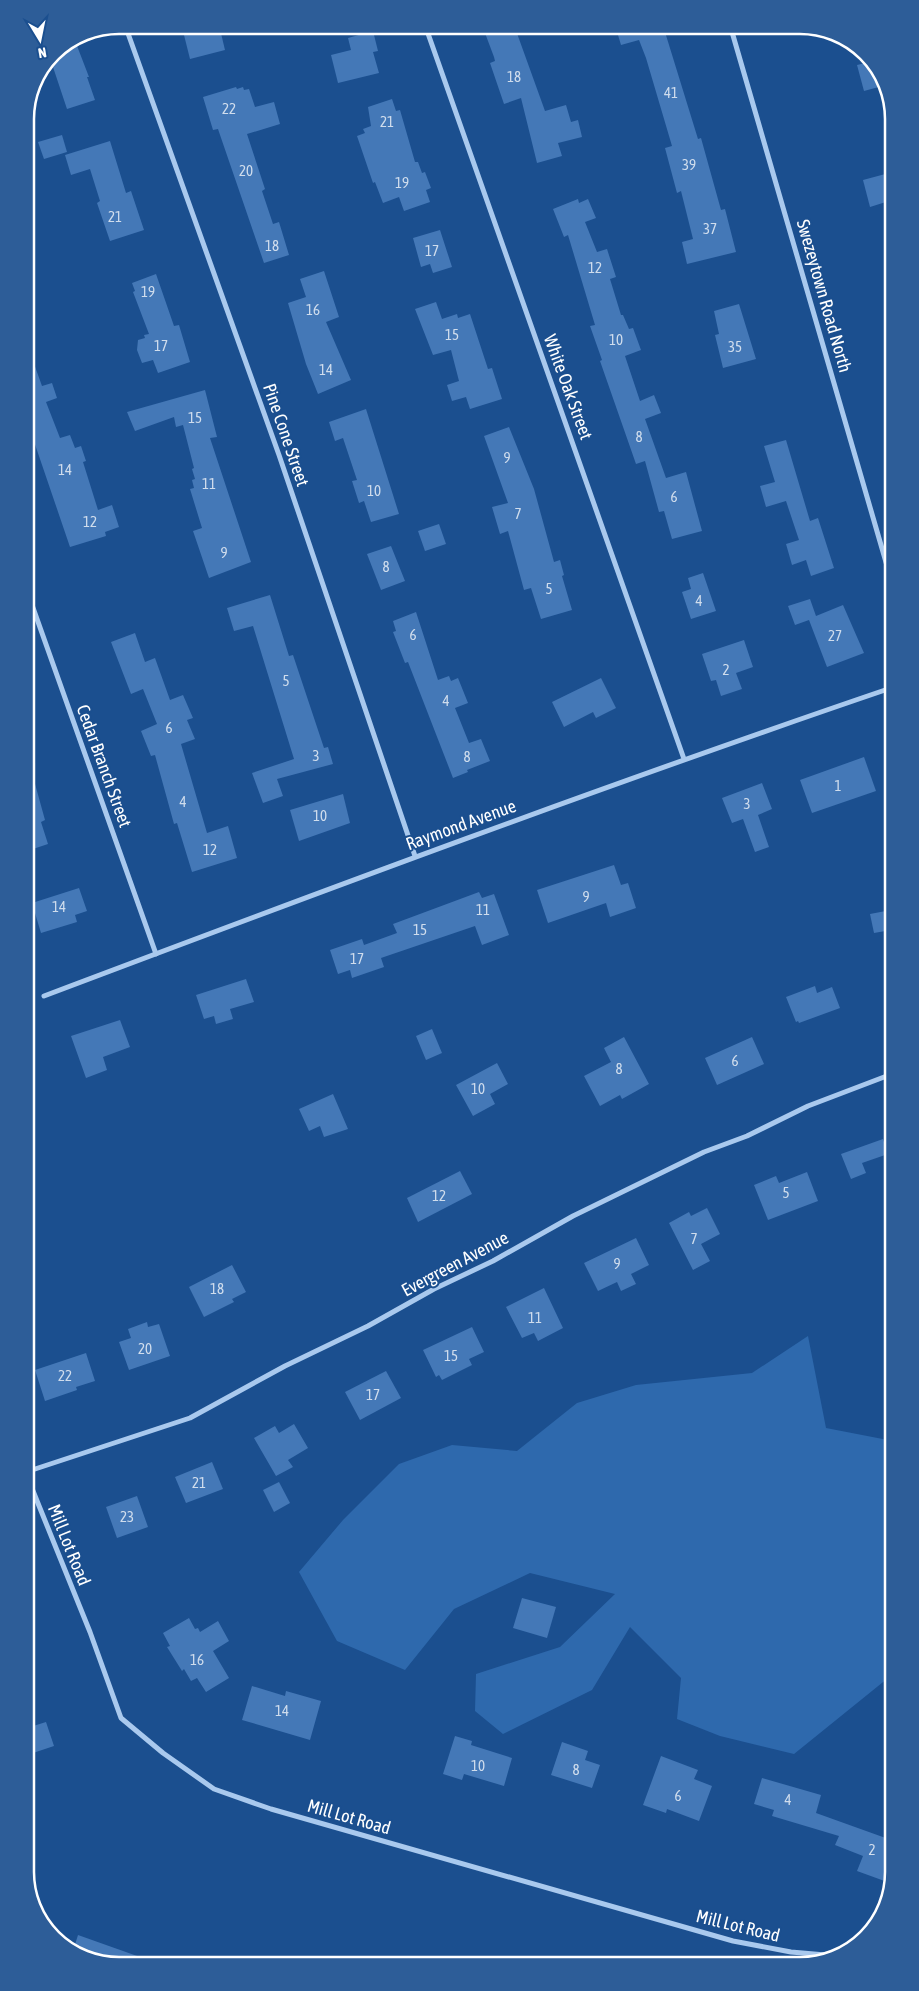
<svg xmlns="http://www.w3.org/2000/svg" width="919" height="1991" font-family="'Asap Condensed',sans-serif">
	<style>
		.green { fill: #2e69ad }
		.building { fill: #4478b7 }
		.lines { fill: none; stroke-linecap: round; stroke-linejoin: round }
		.minor { stroke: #a9c9ee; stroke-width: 5 }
		.labels { text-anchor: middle; stroke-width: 4; stroke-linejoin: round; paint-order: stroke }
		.number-label { font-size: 15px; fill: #d0dded }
		.street-label { font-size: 18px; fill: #fff; stroke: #1b4f8f }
		.rim { fill: none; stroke: #fff; stroke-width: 2.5 }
	</style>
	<rect width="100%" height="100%" fill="#1b4f8f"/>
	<path class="green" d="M 808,1336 L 826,1428 L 893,1441 L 893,1674 L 794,1754 L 720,1736 L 677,1719 L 681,1678 L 630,1627 L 592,1690 L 503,1734 L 475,1711 L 476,1674 L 560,1647 L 615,1594 L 530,1573 L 454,1609 L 405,1670 L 337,1641 L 299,1572 L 343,1520 L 399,1464 L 452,1445 L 517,1451 L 577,1403 L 636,1385 L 752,1373 Z"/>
	<g class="building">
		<path d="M 207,25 L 219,25 L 225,50 L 190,59 L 183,31 Z"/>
		<path d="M 482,25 L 514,25 L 545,111 L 566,105 L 571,122 L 578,120 L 582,137 L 558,143 L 562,156 L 537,163 L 521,98 L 504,104 L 490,63 L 495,61 L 494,57 Z"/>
		<path d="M 615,25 L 673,25 L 674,30 L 665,32 L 698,139 L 701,138 L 721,210 L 725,209 L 736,252 L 687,264 L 682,242 L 693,239 L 681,191 L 677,193 L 665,148 L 672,146 L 646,58 L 639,40 L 621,45 Z"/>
		<path d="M 373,31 L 378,51 L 373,52 L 379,73 L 338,83 L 331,55 L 351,50 L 348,38 Z"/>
		<path d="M 74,38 L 89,77 L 87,77 L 95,100 L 67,109 L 50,58 L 53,52 Z"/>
		<path d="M 870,62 L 886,85 L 864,91 L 857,65 Z"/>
		<path d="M 236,87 L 237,89 L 243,87 L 244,90 L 249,89 L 255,107 L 274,102 L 280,124 L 247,134 L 265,189 L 262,191 L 273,224 L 279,222 L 289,255 L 264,263 L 219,132 L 218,129 L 213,130 L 203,97 Z"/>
		<path d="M 392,99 L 396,111 L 400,110 L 415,162 L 418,162 L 422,173 L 425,172 L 431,188 L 426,190 L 430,202 L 404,211 L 399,197 L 383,203 L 375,182 L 373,183 L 357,136 L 365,133 L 363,129 L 371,126 L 368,107 Z"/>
		<path d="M 62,135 L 67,152 L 44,159 L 38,142 Z"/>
		<path d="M 110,141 L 126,193 L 131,191 L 144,230 L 110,241 L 97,203 L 100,201 L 90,169 L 71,175 L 65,155 Z"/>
		<path d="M 889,173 L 889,201 L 870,207 L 863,180 Z"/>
		<path d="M 578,199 L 579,203 L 588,199 L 596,218 L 585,222 L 597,252 L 607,249 L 616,277 L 610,279 L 621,315 L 623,315 L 629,329 L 633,328 L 641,350 L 625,356 L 640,401 L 654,395 L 661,413 L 645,419 L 666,478 L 686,472 L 702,531 L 672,539 L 664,511 L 659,512 L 645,461 L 636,464 L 600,361 L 602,360 L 590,326 L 595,325 L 568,235 L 564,237 L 553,209 Z"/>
		<path d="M 440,230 L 452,267 L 433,273 L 430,264 L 421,267 L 413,238 Z"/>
		<path d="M 324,271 L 339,317 L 326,322 L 351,380 L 318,394 L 306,364 L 288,303 L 306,297 L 300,279 Z"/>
		<path d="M 156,274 L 174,326 L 179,325 L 190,362 L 158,373 L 153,360 L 142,363 L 137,350 L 138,340 L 145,338 L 144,335 L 149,334 L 133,292 L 135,291 L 132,283 Z"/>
		<path d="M 436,302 L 442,319 L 457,314 L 458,318 L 470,314 L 488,369 L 492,368 L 502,399 L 470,409 L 466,397 L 452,401 L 447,385 L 459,381 L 451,350 L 433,355 L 415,309 Z"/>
		<path d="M 739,304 L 756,359 L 723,368 L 715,335 L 719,334 L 714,311 Z"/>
		<path d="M 28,347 L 42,386 L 52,383 L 57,398 L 46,402 L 60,438 L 70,435 L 75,448 L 81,446 L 86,461 L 83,462 L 98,510 L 112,505 L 119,527 L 105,532 L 106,536 L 70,547 L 26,418 L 26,348 Z"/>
		<path d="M 205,390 L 217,437 L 210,438 L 251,562 L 209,578 L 193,531 L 202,528 L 190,489 L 194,488 L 192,480 L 195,479 L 192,469 L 194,468 L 183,425 L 176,427 L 174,417 L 135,431 L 127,412 Z"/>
		<path d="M 366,409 L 399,514 L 371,522 L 364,501 L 359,503 L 352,481 L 357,480 L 343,438 L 335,441 L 329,422 Z"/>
		<path d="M 509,427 L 534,489 L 554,562 L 560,560 L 564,575 L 562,576 L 572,610 L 541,619 L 531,588 L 524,590 L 508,531 L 500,534 L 492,507 L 508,503 L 484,436 Z"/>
		<path d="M 786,440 L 810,521 L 818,518 L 834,568 L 811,576 L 806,560 L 792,565 L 786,544 L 799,540 L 786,501 L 766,507 L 760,486 L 775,482 L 764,446 Z"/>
		<path d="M 439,524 L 446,544 L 425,551 L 418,531 Z"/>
		<path d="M 391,546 L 405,581 L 381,590 L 367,554 Z"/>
		<path d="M 703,573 L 716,611 L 691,619 L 682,592 L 691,589 L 688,578 Z"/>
		<path d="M 270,595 L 289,656 L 293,655 L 324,748 L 328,747 L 333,764 L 277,779 L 283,796 L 263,803 L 252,773 L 294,759 L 253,626 L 234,631 L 227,608 Z"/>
		<path d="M 810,599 L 816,616 L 843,605 L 864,653 L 827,667 L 809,620 L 795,625 L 788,606 Z"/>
		<path d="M 416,612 L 438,680 L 449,676 L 451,681 L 458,678 L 468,703 L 455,708 L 469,743 L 481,739 L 490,761 L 467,770 L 468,772 L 453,778 L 408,662 L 405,663 L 393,632 L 396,631 L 393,621 Z"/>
		<path d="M 135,633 L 145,662 L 155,658 L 170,700 L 183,695 L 193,718 L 187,720 L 195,739 L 181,744 L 207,833 L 228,826 L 237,858 L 192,872 L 177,823 L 174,824 L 155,755 L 151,756 L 141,731 L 157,724 L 143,689 L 131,694 L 111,642 Z"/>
		<path d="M 744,640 L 753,667 L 736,673 L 742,689 L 721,696 L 716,680 L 711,681 L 702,654 Z"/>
		<path d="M 601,678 L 616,708 L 596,718 L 593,712 L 564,727 L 552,702 Z"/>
		<path d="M 864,757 L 876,791 L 812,813 L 800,780 Z"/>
		<path d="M 32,773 L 45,820 L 41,822 L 48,844 L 27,851 L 27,774 Z"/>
		<path d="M 762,783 L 772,809 L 758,815 L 769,847 L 755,852 L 743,819 L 732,823 L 722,798 Z"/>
		<path d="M 343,794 L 350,823 L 299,841 L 290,810 Z"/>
		<path d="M 614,865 L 621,885 L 628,883 L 636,908 L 610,917 L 606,903 L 548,923 L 537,890 Z"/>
		<path d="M 79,888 L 87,911 L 75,915 L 77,922 L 41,933 L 32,903 Z"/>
		<path d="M 479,892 L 482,898 L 494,894 L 509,935 L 482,945 L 475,926 L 381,958 L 384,967 L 352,978 L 350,970 L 338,974 L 330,950 L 362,939 L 364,945 L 397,933 L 393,924 Z"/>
		<path d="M 891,910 L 891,930 L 874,933 L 870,914 Z"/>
		<path d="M 246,979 L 254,1002 L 230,1009 L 233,1019 L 216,1024 L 214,1016 L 204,1019 L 196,995 Z"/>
		<path d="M 815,986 L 817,993 L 832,987 L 840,1008 L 799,1023 L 798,1021 L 796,1022 L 786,997 Z"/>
		<path d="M 120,1020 L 130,1047 L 103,1057 L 107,1070 L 86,1078 L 71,1036 Z"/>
		<path d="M 432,1029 L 442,1053 L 426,1060 L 416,1036 Z"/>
		<path d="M 624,1037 L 649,1084 L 622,1099 L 620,1095 L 600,1106 L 584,1076 L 611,1062 L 604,1048 Z"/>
		<path d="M 752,1037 L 764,1064 L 717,1085 L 705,1058 Z"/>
		<path d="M 497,1063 L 508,1084 L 490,1094 L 495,1104 L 473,1116 L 456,1085 Z"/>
		<path d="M 333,1094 L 348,1129 L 324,1137 L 320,1126 L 309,1131 L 299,1109 Z"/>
		<path d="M 883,1139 L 888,1154 L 862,1163 L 866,1173 L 851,1179 L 841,1154 Z"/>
		<path d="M 460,1171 L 472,1194 L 418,1222 L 407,1198 Z"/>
		<path d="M 807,1172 L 818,1201 L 768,1220 L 754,1185 L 776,1176 L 779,1183 Z"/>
		<path d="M 707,1208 L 720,1234 L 701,1244 L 710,1261 L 693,1270 L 669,1223 L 689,1212 L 691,1216 Z"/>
		<path d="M 636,1238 L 649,1265 L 631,1274 L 636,1284 L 621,1291 L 617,1282 L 598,1291 L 584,1263 Z"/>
		<path d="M 232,1265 L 246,1292 L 232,1299 L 234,1302 L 204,1317 L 189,1287 Z"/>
		<path d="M 544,1288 L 563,1328 L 538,1341 L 534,1333 L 522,1338 L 506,1307 Z"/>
		<path d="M 147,1322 L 148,1327 L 159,1324 L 170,1356 L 129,1370 L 119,1342 L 131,1338 L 128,1329 Z"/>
		<path d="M 472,1327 L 484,1352 L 469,1359 L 472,1365 L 442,1380 L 439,1375 L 436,1377 L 423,1350 Z"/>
		<path d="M 86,1353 L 95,1381 L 76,1387 L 77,1390 L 45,1401 L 35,1370 Z"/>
		<path d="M 386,1371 L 401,1398 L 360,1420 L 345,1392 Z"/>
		<path d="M 294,1424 L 308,1448 L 288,1460 L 293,1467 L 276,1476 L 254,1438 L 275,1426 L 279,1433 Z"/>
		<path d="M 212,1462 L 223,1489 L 186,1503 L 175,1477 Z"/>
		<path d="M 279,1482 L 290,1503 L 274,1512 L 263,1490 Z"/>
		<path d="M 137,1496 L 148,1527 L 117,1538 L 106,1507 Z"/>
		<path d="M 522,1598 L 556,1607 L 547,1638 L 513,1628 Z"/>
		<path d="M 189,1618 L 195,1629 L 198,1628 L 200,1632 L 218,1621 L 229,1641 L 213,1651 L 229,1678 L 206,1692 L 197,1678 L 191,1681 L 184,1669 L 182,1671 L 167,1647 L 170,1646 L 163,1633 Z"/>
		<path d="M 252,1686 L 285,1696 L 286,1691 L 321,1701 L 310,1740 L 242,1720 Z"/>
		<path d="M 46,1722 L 54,1746 L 30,1754 L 30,1727 Z"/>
		<path d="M 455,1736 L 472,1741 L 471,1745 L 512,1758 L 504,1786 L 464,1774 L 462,1780 L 443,1774 Z"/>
		<path d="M 562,1742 L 588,1751 L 585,1760 L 600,1765 L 592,1788 L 551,1775 Z"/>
		<path d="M 661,1756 L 698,1770 L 694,1779 L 712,1786 L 699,1821 L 667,1809 L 666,1813 L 643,1805 Z"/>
		<path d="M 762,1778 L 821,1795 L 816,1813 L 894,1841 L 894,1872 L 890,1883 L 857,1871 L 863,1856 L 835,1845 L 839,1836 L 772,1816 L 774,1810 L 754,1804 Z"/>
		<path d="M 78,1935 L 154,1962 L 153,1966 L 112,1966 L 73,1951 Z"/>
	</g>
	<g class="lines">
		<g class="minor">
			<path d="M 125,25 L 279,455 L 415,856"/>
			<path d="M 425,25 L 684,759"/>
			<path d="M 730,25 L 890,576"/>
			<path d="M 26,588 L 156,954"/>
			<path d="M 44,996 C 325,890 606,785 891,688"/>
			<path d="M 29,1471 L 190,1418 L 285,1366 L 368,1326 L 434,1289 L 493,1261 L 573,1216 L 704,1152 L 747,1136 L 808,1106 L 892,1074"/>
			<path d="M 29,1481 L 90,1632 L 121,1718 L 163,1753 L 214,1789 L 271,1809 L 733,1941 L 791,1952 L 837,1956"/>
		</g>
	</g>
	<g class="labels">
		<g class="number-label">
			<text x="514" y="82">18</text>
			<text x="671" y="98">41</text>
			<text x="229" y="114">22</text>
			<text x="387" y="127">21</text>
			<text x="689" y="170">39</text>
			<text x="246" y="176">20</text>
			<text x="402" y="188">19</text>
			<text x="115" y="222">21</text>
			<text x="710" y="234">37</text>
			<text x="272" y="251">18</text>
			<text x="432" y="256">17</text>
			<text x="595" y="273">12</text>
			<text x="148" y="297">19</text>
			<text x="313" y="315">16</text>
			<text x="452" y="340">15</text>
			<text x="616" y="345">10</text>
			<text x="161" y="351">17</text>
			<text x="735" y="352">35</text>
			<text x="326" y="375">14</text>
			<text x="195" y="423">15</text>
			<text x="639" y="442">8</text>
			<text x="507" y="463">9</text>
			<text x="65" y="475">14</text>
			<text x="209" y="489">11</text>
			<text x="374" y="496">10</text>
			<text x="674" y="502">6</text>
			<text x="518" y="519">7</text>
			<text x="90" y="527">12</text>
			<text x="224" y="558">9</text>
			<text x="386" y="572">8</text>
			<text x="549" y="594">5</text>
			<text x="699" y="606">4</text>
			<text x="413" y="640">6</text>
			<text x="835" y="641">27</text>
			<text x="726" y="675">2</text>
			<text x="286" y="686">5</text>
			<text x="446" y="706">4</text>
			<text x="169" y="733">6</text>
			<text x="316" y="761">3</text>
			<text x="467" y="762">8</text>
			<text x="838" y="791">1</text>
			<text x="183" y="807">4</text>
			<text x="747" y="809">3</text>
			<text x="320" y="821">10</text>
			<text x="210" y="855">12</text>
			<text x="586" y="902">9</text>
			<text x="59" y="912">14</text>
			<text x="483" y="915">11</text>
			<text x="420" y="935">15</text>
			<text x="357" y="964">17</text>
			<text x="735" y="1066">6</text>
			<text x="619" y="1074">8</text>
			<text x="478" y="1094">10</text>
			<text x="786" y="1198">5</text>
			<text x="439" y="1201">12</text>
			<text x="694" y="1244">7</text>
			<text x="617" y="1269">9</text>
			<text x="217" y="1294">18</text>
			<text x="535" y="1323">11</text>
			<text x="145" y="1354">20</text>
			<text x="451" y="1361">15</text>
			<text x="65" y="1381">22</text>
			<text x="373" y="1400">17</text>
			<text x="199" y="1488">21</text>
			<text x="127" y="1522">23</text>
			<text x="197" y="1665">16</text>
			<text x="282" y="1716">14</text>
			<text x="478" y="1771">10</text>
			<text x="576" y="1775">8</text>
			<text x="678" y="1801">6</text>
			<text x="788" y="1805">4</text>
			<text x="872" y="1855">2</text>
		</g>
		<g class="street-label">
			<text transform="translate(824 296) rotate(74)" y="6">Swezeytown Road North</text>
			<text transform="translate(568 387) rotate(70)" y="6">White Oak Street</text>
			<text transform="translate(286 435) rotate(71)" y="6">Pine Cone Street</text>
			<text transform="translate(104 766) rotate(70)" y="6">Cedar Branch Street</text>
			<text transform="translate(461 825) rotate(-20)" y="6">Raymond Avenue</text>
			<text transform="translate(455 1264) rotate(-28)" y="6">Evergreen Avenue</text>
			<text transform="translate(69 1545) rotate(68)" y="6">Mill Lot Road</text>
			<text transform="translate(349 1817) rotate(16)" y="6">Mill Lot Road</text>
			<text transform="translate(738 1926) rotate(14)" y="6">Mill Lot Road</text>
		</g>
	</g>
	<path d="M0 0H919V1991H0ZM119 34H800A85 85 0 0 1 885 119V1872A85 85 0 0 1 800 1957H119A85 85 0 0 1 34 1872V119A85 85 0 0 1 119 34Z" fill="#2d5d98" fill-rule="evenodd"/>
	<path class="rim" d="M119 34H800A85 85 0 0 1 885 119V1872A85 85 0 0 1 800 1957H119A85 85 0 0 1 34 1872V119A85 85 0 0 1 119 34Z"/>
	<g transform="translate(40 40) rotate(170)" stroke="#1b4f8f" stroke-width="4" paint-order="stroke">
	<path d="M0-4L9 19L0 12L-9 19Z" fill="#ffffff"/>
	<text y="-8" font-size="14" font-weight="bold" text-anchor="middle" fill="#ffffff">N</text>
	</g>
</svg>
